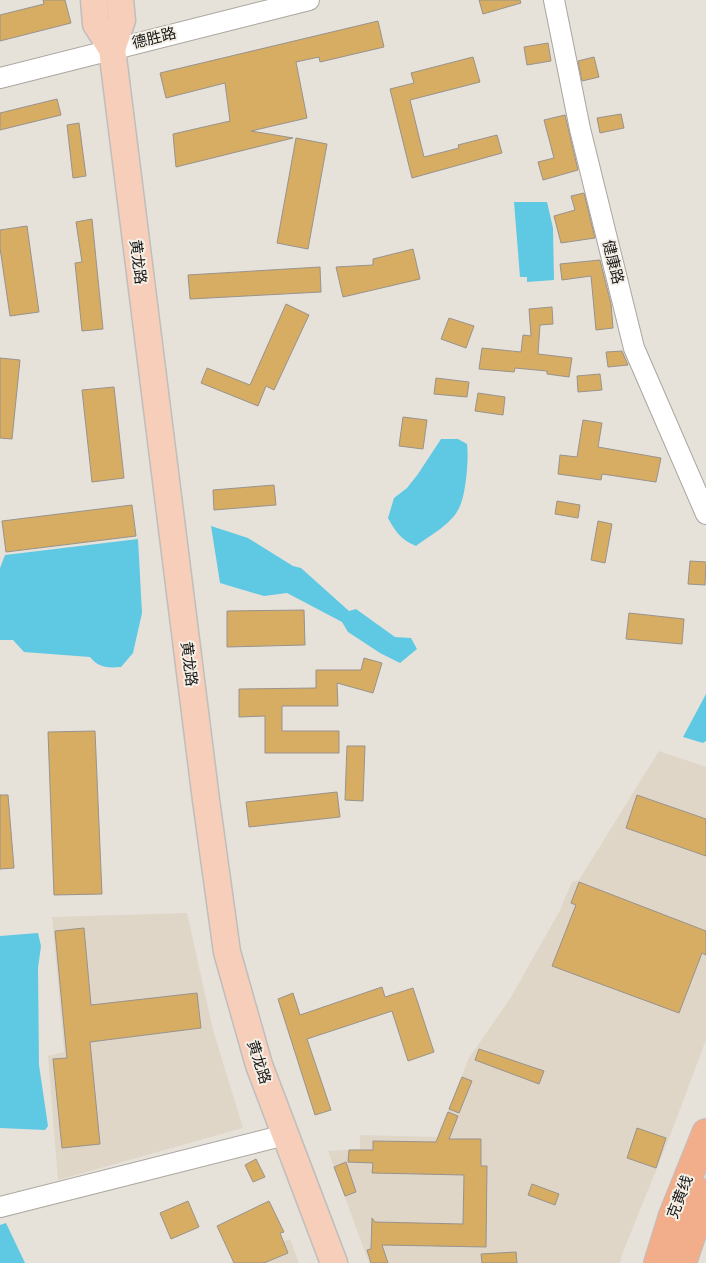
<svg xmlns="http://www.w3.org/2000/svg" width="706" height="1263" font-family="'DM Sans','Noto Sans SC',sans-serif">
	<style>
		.built { fill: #dfd6c8 }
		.water { fill: #5fc9e3 }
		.building { fill: #d7ac63; stroke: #98938c }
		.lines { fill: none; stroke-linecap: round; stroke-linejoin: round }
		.minor-casing { stroke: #aaa59e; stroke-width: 22 }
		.major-casing { stroke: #bfbebd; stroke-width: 29 }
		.highway-casing { stroke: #bfbebd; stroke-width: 30 }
		.minor { stroke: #fff; stroke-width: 20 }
		.major { stroke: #f7ceb9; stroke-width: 26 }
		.highway { stroke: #f2ae8a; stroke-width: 28 }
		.labels { text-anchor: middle; stroke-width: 4; stroke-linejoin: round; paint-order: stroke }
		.street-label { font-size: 15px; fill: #191715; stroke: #f4efe7 }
	</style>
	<rect width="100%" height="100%" fill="#e6e2da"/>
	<g class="built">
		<path d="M 659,751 L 706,767 L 706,1040 L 670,1136 L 623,1252 L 620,1263 L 369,1263 L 328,1151 L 360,1149 L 360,1135 L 437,1137 L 469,1058 L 511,997 L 559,912 L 572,882 L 579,880 Z"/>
		<path d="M 187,913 L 213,1030 L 243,1128 L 58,1180 L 48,1056 L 64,1052 L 52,917 Z"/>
		<path d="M 290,1239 L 299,1263 L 230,1263 Z"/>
	</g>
	<g class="water">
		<path d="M 514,202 L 547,202 L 553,228 L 554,280 L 527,282 L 527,277 L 520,277 Z"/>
		<path d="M 441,439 L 458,439 L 467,444 C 469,458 466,498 458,510 C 450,525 429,536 416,546 C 401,540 395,531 388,518 L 394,498 L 407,488 L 418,474 Z"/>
		<path d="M 211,526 L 248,538 L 293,566 L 301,568 L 349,611 L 356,609 L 395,637 L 411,638 L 417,649 L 400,663 L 380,653 L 348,632 L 342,622 L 287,593 L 264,596 L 220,583 Z"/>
		<path d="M 138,539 L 142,613 L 133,653 L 121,667 C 107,668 99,668 90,657 L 24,652 L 13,640 L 0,640 L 0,568 L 5,555 Z"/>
		<path d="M 706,694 L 706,741 L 703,743 L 683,737 Z"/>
		<path d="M 38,933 L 41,946 L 38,968 L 39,1065 L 48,1126 L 45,1130 L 0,1128 L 0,936 Z"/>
		<path d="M 6,1223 L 25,1263 L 0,1263 L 0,1225 Z"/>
	</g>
	<g class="building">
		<path d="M 43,0 L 65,0 L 71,23 L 0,41 L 0,15 L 44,4 Z"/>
		<path d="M 479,0 L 520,0 L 521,3 L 483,14 Z"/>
		<path d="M 378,21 L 384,47 L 320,62 L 319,57 L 296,62 L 307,118 L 251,131 L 293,138 L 176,167 L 173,134 L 230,121 L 225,83 L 166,98 L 160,73 Z"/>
		<path d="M 548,43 L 551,61 L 527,65 L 524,47 Z"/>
		<path d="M 473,57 L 480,82 L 410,100 L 424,157 L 459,148 L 458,145 L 497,135 L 502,153 L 412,178 L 390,89 L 414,83 L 411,73 Z"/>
		<path d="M 594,57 L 599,77 L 582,81 L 578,61 Z"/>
		<path d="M 57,99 L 61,115 L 0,130 L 0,113 Z"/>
		<path d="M 621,114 L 624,128 L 600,133 L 597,118 Z"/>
		<path d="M 565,115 L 578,170 L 543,180 L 538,162 L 554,158 L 544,120 Z"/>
		<path d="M 79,123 L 86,176 L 73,178 L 67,125 Z"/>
		<path d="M 296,138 L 327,144 L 308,249 L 277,243 Z"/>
		<path d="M 584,193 L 595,238 L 561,243 L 554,216 L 575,210 L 571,196 Z"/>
		<path d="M 92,219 L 103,329 L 82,331 L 75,263 L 82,262 L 76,222 Z"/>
		<path d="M 27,226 L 39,312 L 10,316 L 0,248 L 0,230 Z"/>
		<path d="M 413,249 L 420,279 L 343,297 L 336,267 L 373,265 L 373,259 Z"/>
		<path d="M 600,260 L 611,304 L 613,328 L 596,330 L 591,276 L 562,280 L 560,264 Z"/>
		<path d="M 320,267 L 321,292 L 190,299 L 188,275 Z"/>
		<path d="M 286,304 L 309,315 L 274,390 L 266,386 L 258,406 L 201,383 L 207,368 L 250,385 Z"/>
		<path d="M 552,307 L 553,324 L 540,325 L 538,354 L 572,358 L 569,377 L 547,374 L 547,371 L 515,368 L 514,372 L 479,369 L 482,348 L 521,352 L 523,335 L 531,336 L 529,309 Z"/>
		<path d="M 449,318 L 474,326 L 466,348 L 441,339 Z"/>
		<path d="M 622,351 L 628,365 L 608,367 L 606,352 Z"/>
		<path d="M 0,358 L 20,360 L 12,439 L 0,438 Z"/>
		<path d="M 600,374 L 602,390 L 578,392 L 577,376 Z"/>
		<path d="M 436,378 L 469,382 L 467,397 L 434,394 Z"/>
		<path d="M 114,387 L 124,478 L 92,482 L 82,390 Z"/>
		<path d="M 478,393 L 505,397 L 503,415 L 475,411 Z"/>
		<path d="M 403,417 L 427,420 L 423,449 L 399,446 Z"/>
		<path d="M 583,420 L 602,423 L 598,447 L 661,458 L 656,482 L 602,474 L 601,480 L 558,474 L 560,455 L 577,457 Z"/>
		<path d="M 274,485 L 276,505 L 214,510 L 213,490 Z"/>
		<path d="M 557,501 L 580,505 L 578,518 L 555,514 Z"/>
		<path d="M 132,505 L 136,536 L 6,552 L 2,521 Z"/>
		<path d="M 598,521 L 612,524 L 605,563 L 591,560 Z"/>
		<path d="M 690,561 L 706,562 L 705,585 L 688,584 Z"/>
		<path d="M 304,610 L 305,645 L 227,647 L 227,611 Z"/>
		<path d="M 629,613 L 684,619 L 682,644 L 626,639 Z"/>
		<path d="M 364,658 L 382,663 L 373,693 L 337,683 L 338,706 L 282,706 L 282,731 L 339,731 L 339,753 L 265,753 L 265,716 L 239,717 L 239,689 L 316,688 L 316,670 L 361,670 Z"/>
		<path d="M 95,731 L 102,894 L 54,895 L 48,732 Z"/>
		<path d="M 347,746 L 365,746 L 363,801 L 345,800 Z"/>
		<path d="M 337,792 L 340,817 L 249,827 L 246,802 Z"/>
		<path d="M 0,795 L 8,795 L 14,868 L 0,869 Z"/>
		<path d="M 637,795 L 706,819 L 706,856 L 626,828 Z"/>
		<path d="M 579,882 L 706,931 L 706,955 L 702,953 L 679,1013 L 552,966 L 576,905 L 571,903 Z"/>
		<path d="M 84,928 L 91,1005 L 197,993 L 201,1028 L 90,1042 L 100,1144 L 62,1148 L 53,1059 L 67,1058 L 55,931 Z"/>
		<path d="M 382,987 L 385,997 L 413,988 L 434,1052 L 408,1061 L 392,1011 L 307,1039 L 331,1110 L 315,1115 L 278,999 L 293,993 L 300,1015 Z"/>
		<path d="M 479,1049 L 544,1071 L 539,1084 L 475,1060 Z"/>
		<path d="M 462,1077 L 472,1081 L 459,1113 L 449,1109 Z"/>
		<path d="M 448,1112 L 458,1116 L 449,1139 L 481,1139 L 481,1166 L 487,1166 L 486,1247 L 382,1245 L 388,1263 L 371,1263 L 367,1250 L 371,1249 L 372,1218 L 375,1222 L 463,1224 L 464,1175 L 372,1173 L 373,1163 L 348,1162 L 349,1150 L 373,1150 L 373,1141 L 436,1142 Z"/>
		<path d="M 637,1128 L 666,1138 L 656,1168 L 627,1158 Z"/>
		<path d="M 256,1159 L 265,1177 L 253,1182 L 245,1165 Z"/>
		<path d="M 346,1162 L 356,1192 L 345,1196 L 334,1167 Z"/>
		<path d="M 532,1184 L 559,1194 L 555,1205 L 528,1195 Z"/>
		<path d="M 188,1201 L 199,1227 L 171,1239 L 160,1213 Z"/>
		<path d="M 269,1201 L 284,1232 L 280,1233 L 288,1253 L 264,1263 L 234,1263 L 217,1226 Z"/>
		<path d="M 516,1252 L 517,1263 L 482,1263 L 481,1254 Z"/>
	</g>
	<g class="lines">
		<g class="minor-casing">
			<g id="minor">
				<path d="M 554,0 L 580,129 L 634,348 L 706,514"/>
				<path d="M 0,78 L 309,0"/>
				<path d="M 0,1207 L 285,1135"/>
			</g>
		</g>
		<g class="major-casing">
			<g id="major">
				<path d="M 94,0 L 96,24 L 112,49 L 206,800 L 227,952 L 259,1065 L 334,1263"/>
				<path d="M 112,49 L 122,20 L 120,0"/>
			</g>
		</g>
		<g class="highway-casing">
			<g id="highway">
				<path d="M 658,1263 L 673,1215 L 706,1133"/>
				<path d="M 682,1263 L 706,1193"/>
			</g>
		</g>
		<use href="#minor" class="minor"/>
		<use href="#major" class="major"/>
		<use href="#highway" class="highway"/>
	</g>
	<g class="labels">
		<g class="street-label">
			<text transform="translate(154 38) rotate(-14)" y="5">德胜路</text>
			<text transform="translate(138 262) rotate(83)" y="5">黄龙路</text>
			<text transform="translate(613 262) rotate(76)" y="5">健康路</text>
			<text transform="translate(189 664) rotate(83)" y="5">黄龙路</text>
			<text transform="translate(259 1062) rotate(72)" y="5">黄龙路</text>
			<text transform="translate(680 1197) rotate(-69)" y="5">克黄线</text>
		</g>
	</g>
</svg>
